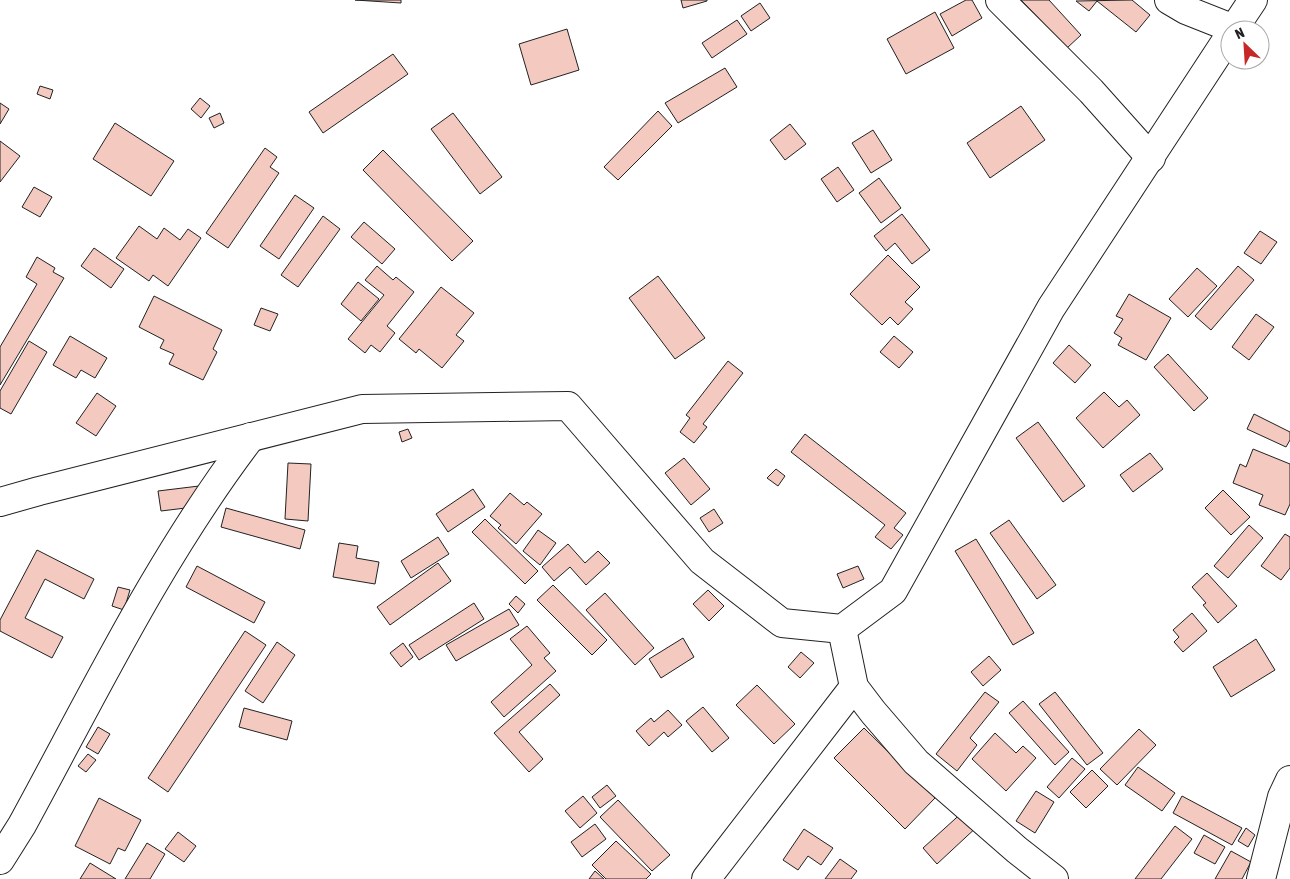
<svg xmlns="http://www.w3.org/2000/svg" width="1290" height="879" font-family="'Asap Condensed',sans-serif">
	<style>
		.building { fill: #f3c9c0; stroke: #222 }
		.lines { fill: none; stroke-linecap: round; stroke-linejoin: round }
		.minor-casing { stroke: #222; stroke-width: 30 }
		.minor { stroke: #fff; stroke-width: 28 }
	</style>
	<rect width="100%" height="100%" fill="#fff"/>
	<g class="building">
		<path d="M 355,0 L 401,0 L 401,3 Z"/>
		<path d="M 681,0 L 707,0 L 707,1 L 683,8 Z"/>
		<path d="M 966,0 L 972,0 L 982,18 L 952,36 L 940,14 Z"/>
		<path d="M 1021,0 L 1049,0 L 1081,35 L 1067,48 Z"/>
		<path d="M 1132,0 L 1150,15 L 1136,32 L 1097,1 L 1089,11 L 1076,1 Z"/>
		<path d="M 760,3 L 770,18 L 751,31 L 741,16 Z"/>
		<path d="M 935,12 L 954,48 L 906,74 L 887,39 Z"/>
		<path d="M 737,20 L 747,34 L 712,58 L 702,43 Z"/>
		<path d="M 567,29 L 579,70 L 531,85 L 519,44 Z"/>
		<path d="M 393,54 L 408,74 L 323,133 L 309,112 Z"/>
		<path d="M 725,68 L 737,87 L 678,123 L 665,103 Z"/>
		<path d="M 40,86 L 53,90 L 50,99 L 37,94 Z"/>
		<path d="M 200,98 L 210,106 L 201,118 L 191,109 Z"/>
		<path d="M 0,103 L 9,109 L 0,124 Z"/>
		<path d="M 1021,106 L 1045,140 L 990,178 L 967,143 Z"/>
		<path d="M 658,111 L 672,126 L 618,180 L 604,167 Z"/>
		<path d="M 220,113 L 224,123 L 214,128 L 209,118 Z"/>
		<path d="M 453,113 L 502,177 L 480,194 L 431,129 Z"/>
		<path d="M 115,123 L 174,161 L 151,196 L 93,159 Z"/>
		<path d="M 790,124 L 806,144 L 785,160 L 770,140 Z"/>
		<path d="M 873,130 L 892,160 L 871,173 L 852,143 Z"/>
		<path d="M 0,141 L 20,156 L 0,182 Z"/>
		<path d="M 265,148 L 277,157 L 270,167 L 279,173 L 228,248 L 206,233 Z"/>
		<path d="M 383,150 L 473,241 L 452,261 L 363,170 Z"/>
		<path d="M 838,167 L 854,190 L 837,202 L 821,179 Z"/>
		<path d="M 879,178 L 901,208 L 881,223 L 859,193 Z"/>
		<path d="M 34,187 L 52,197 L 40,217 L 22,207 Z"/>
		<path d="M 295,195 L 314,208 L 279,259 L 260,246 Z"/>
		<path d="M 902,214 L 930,250 L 912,264 L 895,243 L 886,251 L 874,236 Z"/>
		<path d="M 323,216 L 340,229 L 298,287 L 281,275 Z"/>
		<path d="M 364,222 L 395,249 L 382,264 L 351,237 Z"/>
		<path d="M 139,226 L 157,239 L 164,228 L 180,240 L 188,229 L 201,238 L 168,286 L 153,275 L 149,281 L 116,258 Z"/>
		<path d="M 1260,231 L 1277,242 L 1261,264 L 1244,253 Z"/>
		<path d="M 94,248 L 124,269 L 111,288 L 81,266 Z"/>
		<path d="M 888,255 L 920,287 L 905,302 L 913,309 L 898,325 L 890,317 L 882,325 L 850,294 Z"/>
		<path d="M 37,257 L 55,268 L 53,272 L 64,278 L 0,385 L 0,347 L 37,284 L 26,277 Z"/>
		<path d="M 377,266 L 393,280 L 396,277 L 414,292 L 387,326 L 395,333 L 380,352 L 371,345 L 365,353 L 348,339 L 384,295 L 365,280 Z"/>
		<path d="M 1238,266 L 1254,280 L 1211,330 L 1195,316 Z"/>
		<path d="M 1197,268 L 1217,286 L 1188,317 L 1169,299 Z"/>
		<path d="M 658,276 L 705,338 L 675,359 L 629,298 Z"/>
		<path d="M 358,282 L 379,299 L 361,321 L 341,304 Z"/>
		<path d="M 441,287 L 474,313 L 456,335 L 464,341 L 442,368 L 419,349 L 416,353 L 399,339 Z"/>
		<path d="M 1129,294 L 1171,318 L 1146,360 L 1118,345 L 1122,338 L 1114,333 L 1123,319 L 1116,316 Z"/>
		<path d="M 154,296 L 222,330 L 213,349 L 217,352 L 203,380 L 169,364 L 174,354 L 160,348 L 164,340 L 139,327 Z"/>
		<path d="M 261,308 L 278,314 L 270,331 L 254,325 Z"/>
		<path d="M 1256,314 L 1274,327 L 1249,360 L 1232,347 Z"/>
		<path d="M 70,336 L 107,358 L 95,378 L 81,370 L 76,378 L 53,365 Z"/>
		<path d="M 894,336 L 913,352 L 899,368 L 880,352 Z"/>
		<path d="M 29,341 L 47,352 L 11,414 L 0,408 L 0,391 Z"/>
		<path d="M 1069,345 L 1091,365 L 1075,383 L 1053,363 Z"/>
		<path d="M 1168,354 L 1208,398 L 1194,411 L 1154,367 Z"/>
		<path d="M 728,361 L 743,373 L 703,424 L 707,427 L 694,443 L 680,432 L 690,418 L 686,415 Z"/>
		<path d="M 1104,392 L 1119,407 L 1127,400 L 1140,415 L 1103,448 L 1076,418 Z"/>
		<path d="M 97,393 L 116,406 L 96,436 L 76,423 Z"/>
		<path d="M 1254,414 L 1290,432 L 1290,440 L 1286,447 L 1247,429 Z"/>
		<path d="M 1038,422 L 1085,486 L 1063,502 L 1016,438 Z"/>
		<path d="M 408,429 L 412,438 L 402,442 L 399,432 Z"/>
		<path d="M 805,434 L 906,513 L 894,528 L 903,535 L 891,549 L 875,537 L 885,525 L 791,452 Z"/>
		<path d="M 1253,449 L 1290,464 L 1290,504 L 1285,515 L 1259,505 L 1263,495 L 1233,483 L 1240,464 L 1246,467 Z"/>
		<path d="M 1150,453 L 1163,469 L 1133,492 L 1120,475 Z"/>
		<path d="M 684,458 L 710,489 L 691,505 L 665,473 Z"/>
		<path d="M 288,463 L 311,464 L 308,521 L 285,519 Z"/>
		<path d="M 776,469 L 785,476 L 778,486 L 767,478 Z"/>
		<path d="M 199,486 L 202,506 L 161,511 L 158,491 Z"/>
		<path d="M 473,489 L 485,507 L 448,532 L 436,514 Z"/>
		<path d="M 1223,490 L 1250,517 L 1231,535 L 1205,508 Z"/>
		<path d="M 510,493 L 524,505 L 527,502 L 542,514 L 516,544 L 498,528 L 501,525 L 490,516 Z"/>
		<path d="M 226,508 L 305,530 L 300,549 L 221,527 Z"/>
		<path d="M 714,509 L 723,523 L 709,532 L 700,518 Z"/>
		<path d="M 485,519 L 538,571 L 525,584 L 472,532 Z"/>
		<path d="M 1009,520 L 1056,585 L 1037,599 L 990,533 Z"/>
		<path d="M 1249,525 L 1263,538 L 1228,578 L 1214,566 Z"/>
		<path d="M 538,530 L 556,543 L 540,565 L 523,551 Z"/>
		<path d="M 1285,534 L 1290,537 L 1290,568 L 1281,580 L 1261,566 Z"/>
		<path d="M 438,537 L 449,554 L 411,578 L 401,561 Z"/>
		<path d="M 976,539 L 1034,633 L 1013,645 L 955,551 Z"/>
		<path d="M 339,543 L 358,546 L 356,558 L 379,562 L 375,584 L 333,577 Z"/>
		<path d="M 568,544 L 585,563 L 598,551 L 610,563 L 586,585 L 570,567 L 554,581 L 542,567 Z"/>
		<path d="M 37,550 L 94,579 L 84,599 L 45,579 L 25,618 L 63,637 L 52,658 L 0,631 L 0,620 Z"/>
		<path d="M 438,563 L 451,581 L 390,625 L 377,607 Z"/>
		<path d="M 197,566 L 265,602 L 254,623 L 186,587 Z"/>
		<path d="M 858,566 L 864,579 L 843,588 L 837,574 Z"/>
		<path d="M 1207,573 L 1237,606 L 1218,623 L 1203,605 L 1206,603 L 1192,587 Z"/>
		<path d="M 553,585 L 607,640 L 592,655 L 537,600 Z"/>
		<path d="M 118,587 L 130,590 L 124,610 L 112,606 Z"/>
		<path d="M 708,590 L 724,606 L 709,621 L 693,604 Z"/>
		<path d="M 605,593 L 654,648 L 635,665 L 586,610 Z"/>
		<path d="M 516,596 L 525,604 L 518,613 L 509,604 Z"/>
		<path d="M 474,603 L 484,619 L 419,660 L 409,645 Z"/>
		<path d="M 509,609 L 519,625 L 456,661 L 446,645 Z"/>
		<path d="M 1192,613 L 1207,631 L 1183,652 L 1174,642 L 1179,637 L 1173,630 Z"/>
		<path d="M 527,626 L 550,653 L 544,658 L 556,671 L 504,717 L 491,702 L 532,665 L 510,639 Z"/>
		<path d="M 245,631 L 266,645 L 168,792 L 148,778 Z"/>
		<path d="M 683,638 L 694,657 L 661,678 L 649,659 Z"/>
		<path d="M 1256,639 L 1275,670 L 1231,697 L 1213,667 Z"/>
		<path d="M 277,642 L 295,655 L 263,703 L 245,691 Z"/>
		<path d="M 403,643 L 413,657 L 401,667 L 390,653 Z"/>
		<path d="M 801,652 L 814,663 L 800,678 L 788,667 Z"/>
		<path d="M 989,656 L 1001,670 L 983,686 L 971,672 Z"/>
		<path d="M 550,684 L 560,695 L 519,732 L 543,759 L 529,772 L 494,733 Z"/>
		<path d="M 757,685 L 795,724 L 774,744 L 736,705 Z"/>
		<path d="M 985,692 L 999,702 L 970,738 L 977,745 L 957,771 L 936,754 Z"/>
		<path d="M 1055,692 L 1103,753 L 1087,765 L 1039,704 Z"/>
		<path d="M 1023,701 L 1069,752 L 1055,765 L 1009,713 Z"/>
		<path d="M 703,707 L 729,738 L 712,752 L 686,721 Z"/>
		<path d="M 244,708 L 292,721 L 287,740 L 239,727 Z"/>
		<path d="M 668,710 L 682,725 L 668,737 L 664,732 L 649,746 L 636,731 L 651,718 L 654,722 Z"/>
		<path d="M 98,727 L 110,734 L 98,754 L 86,747 Z"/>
		<path d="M 864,728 L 935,798 L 905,829 L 834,758 Z"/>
		<path d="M 1139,729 L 1156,745 L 1117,785 L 1100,769 Z"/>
		<path d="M 995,733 L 1016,753 L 1023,746 L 1036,758 L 1006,791 L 972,759 Z"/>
		<path d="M 88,754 L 96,760 L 86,772 L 78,766 Z"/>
		<path d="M 1072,758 L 1085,769 L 1059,798 L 1047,787 Z"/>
		<path d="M 1138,767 L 1175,793 L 1162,811 L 1125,785 Z"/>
		<path d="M 1092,770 L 1108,786 L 1086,808 L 1070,792 Z"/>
		<path d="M 607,785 L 616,796 L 600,808 L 592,797 Z"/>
		<path d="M 1036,791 L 1054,802 L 1035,833 L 1016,821 Z"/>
		<path d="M 583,796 L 597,813 L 580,828 L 565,811 Z"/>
		<path d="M 1182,796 L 1242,828 L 1232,845 L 1173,813 Z"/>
		<path d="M 99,798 L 141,820 L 125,851 L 118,848 L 110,864 L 75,846 Z"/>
		<path d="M 618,800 L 670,855 L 652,871 L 600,817 Z"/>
		<path d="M 966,809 L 980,824 L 937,864 L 923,848 Z"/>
		<path d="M 595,824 L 606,839 L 582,857 L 571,842 Z"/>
		<path d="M 1175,826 L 1192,839 L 1161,879 L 1135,879 Z"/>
		<path d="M 1246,828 L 1255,835 L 1248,847 L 1238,841 Z"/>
		<path d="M 804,829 L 833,848 L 821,865 L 808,856 L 798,870 L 783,860 Z"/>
		<path d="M 178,832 L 196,846 L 184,862 L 165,849 Z"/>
		<path d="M 1204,835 L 1225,847 L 1215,864 L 1194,853 Z"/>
		<path d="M 616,841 L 651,874 L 646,879 L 606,879 L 592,865 Z"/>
		<path d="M 147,843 L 165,854 L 150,879 L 125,879 Z"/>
		<path d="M 1231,851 L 1251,862 L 1242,879 L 1215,879 Z"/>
		<path d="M 840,859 L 857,871 L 851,879 L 825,879 Z"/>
		<path d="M 90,863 L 116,879 L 80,879 Z"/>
		<path d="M 595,871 L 604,879 L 589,879 Z"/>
	</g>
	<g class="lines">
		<g class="minor-casing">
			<g id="minor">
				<path d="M 1000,0 L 1091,91 L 1151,158"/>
				<path d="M 1169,0 L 1186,10 L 1234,29"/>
				<path d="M 1233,30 L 1253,0"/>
				<path d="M 0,502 L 39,491 L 362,409 L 568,406 L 702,561 L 782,623 L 842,629 L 893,591 L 1051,308 L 1230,35"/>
				<path d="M 842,629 L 854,687 L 873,712 L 916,762 L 1017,850 L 1054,879"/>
				<path d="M 0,860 L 22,825 C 94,693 160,556 251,437"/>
				<path d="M 706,879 L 854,687"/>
				<path d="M 1261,879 L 1282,797 L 1290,780"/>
			</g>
		</g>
		<use href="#minor" class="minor"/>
	</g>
	<g transform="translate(1245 45) rotate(335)"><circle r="24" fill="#ffffff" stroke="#a7a7a7"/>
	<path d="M0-4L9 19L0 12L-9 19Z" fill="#c62828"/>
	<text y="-8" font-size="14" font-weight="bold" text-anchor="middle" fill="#222222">N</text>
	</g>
</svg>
